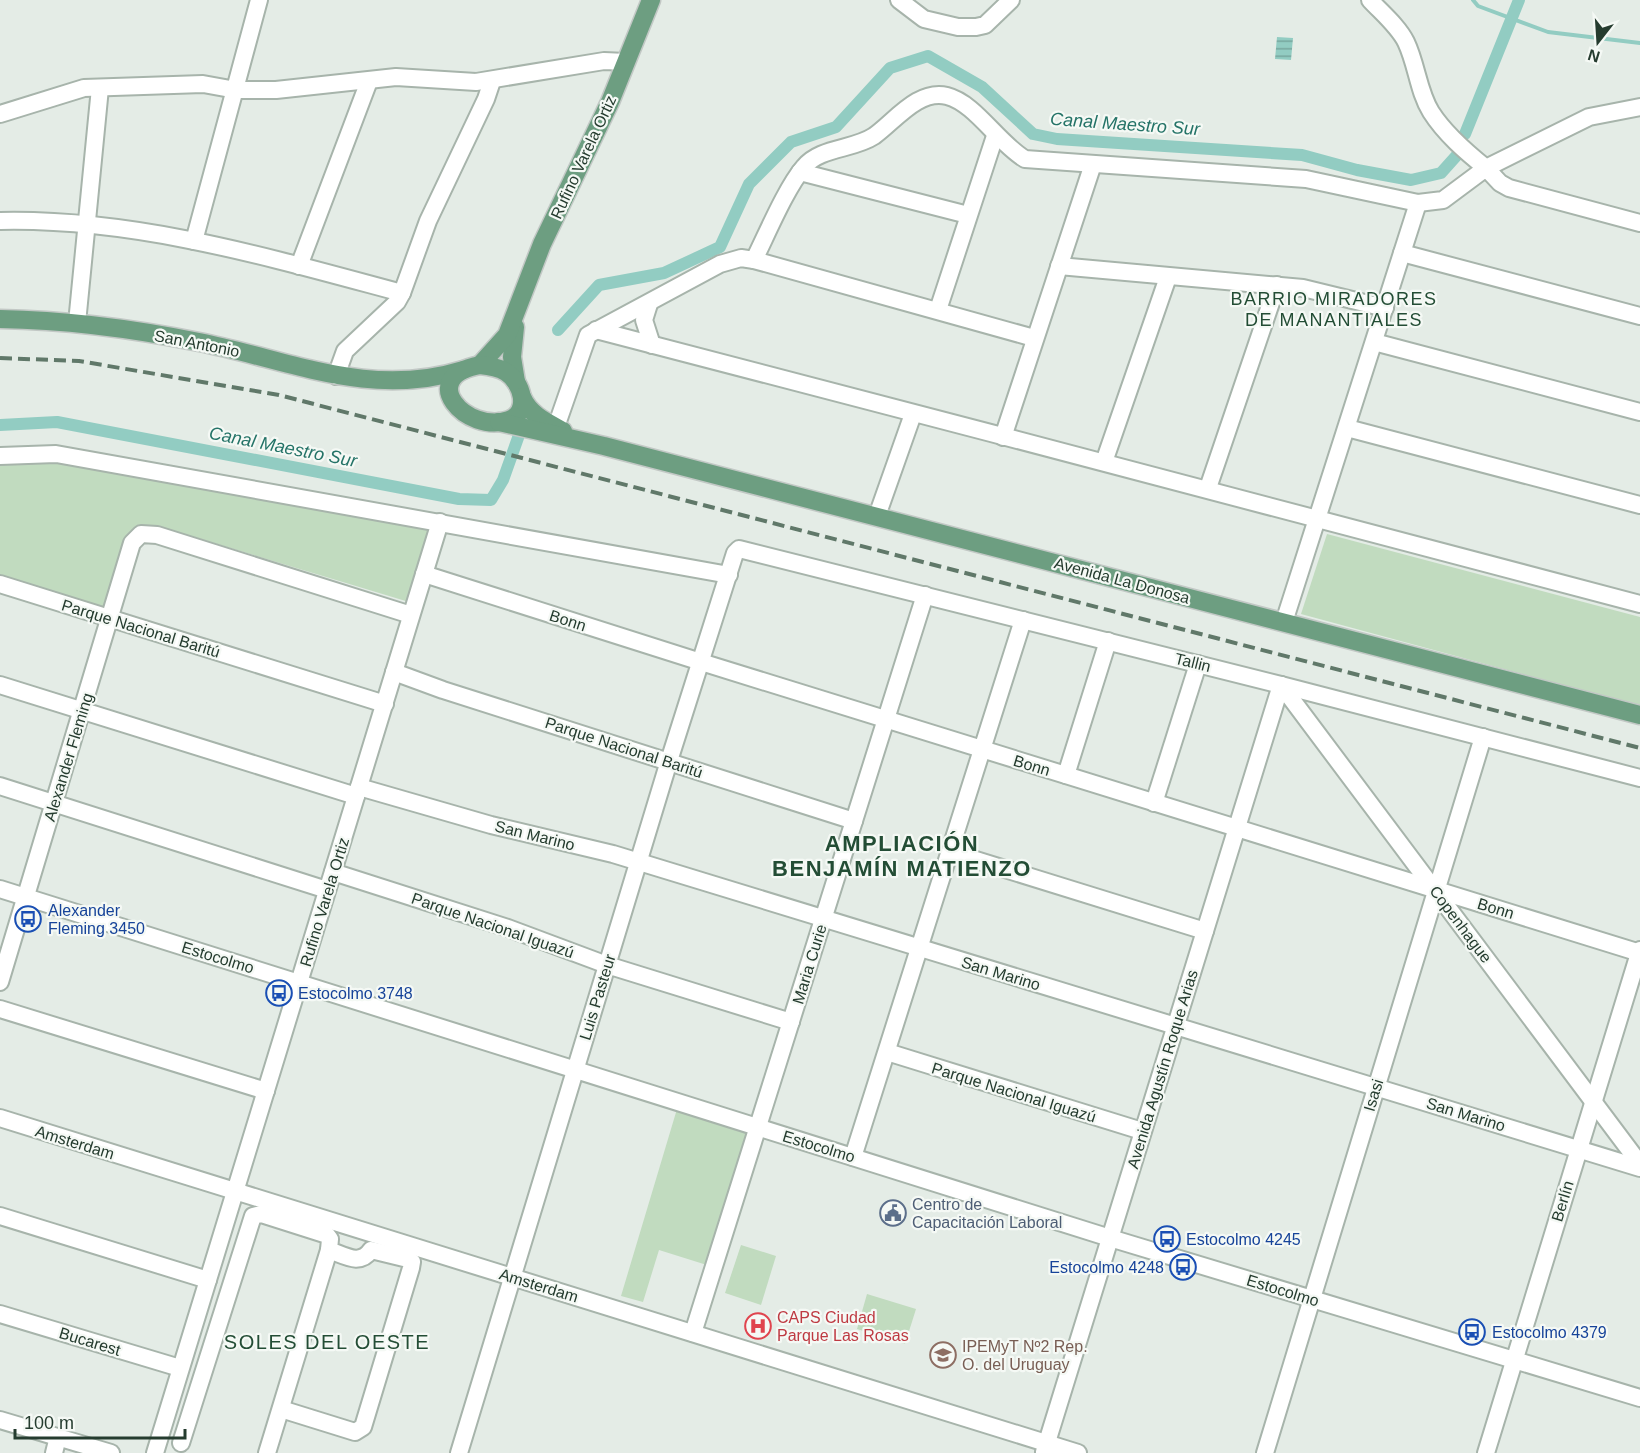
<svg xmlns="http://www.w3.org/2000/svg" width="1640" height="1453" font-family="Arial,sans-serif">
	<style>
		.green { fill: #c1dbbf }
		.water { fill: url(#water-rules) }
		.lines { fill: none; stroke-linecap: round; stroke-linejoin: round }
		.stream { stroke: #92ccc2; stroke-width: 4 }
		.canal { stroke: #92ccc2; stroke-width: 12 }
		.minor-casing { stroke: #a7b4ab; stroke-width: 20 }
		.major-casing { stroke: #c2c8c5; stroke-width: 21 }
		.minor { stroke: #fff; stroke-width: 16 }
		.major { stroke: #6d9e81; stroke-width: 18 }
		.rail { stroke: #607869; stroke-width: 4; stroke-dasharray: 12 6; stroke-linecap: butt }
		.labels { text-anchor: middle; stroke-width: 4.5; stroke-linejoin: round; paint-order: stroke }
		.street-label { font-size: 16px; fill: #253c2f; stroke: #f5f9f5 }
		.transit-label { font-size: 16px; fill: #164399; stroke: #f5f9f5; text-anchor: start }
		.service-label { font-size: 16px; fill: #4e5e75; stroke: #f5f9f5; text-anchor: start }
		.health-label { font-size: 16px; fill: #be3a42; stroke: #f5f9f5; text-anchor: start }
		.education-label { font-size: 16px; fill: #785e54; stroke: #f5f9f5; text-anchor: start }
		.water-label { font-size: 18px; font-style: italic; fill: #247367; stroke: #f5f9f5 }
		.neighbourhood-label { font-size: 18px; letter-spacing: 1.5px; fill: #234d35; stroke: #f5f9f5 }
		.quarter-label { font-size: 20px; letter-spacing: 1.5px; fill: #234d35; stroke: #f5f9f5 }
		.district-label { font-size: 22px; font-weight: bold; letter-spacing: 1.5px; fill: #234d35; stroke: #f5f9f5 }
	</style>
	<defs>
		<pattern id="water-rules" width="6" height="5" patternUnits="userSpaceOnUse" patternTransform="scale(1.5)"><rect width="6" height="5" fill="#92ccc2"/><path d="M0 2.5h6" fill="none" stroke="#77a79e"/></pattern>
	</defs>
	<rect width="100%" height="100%" fill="#e4ece6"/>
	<g class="green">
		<path d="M 56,459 L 425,525 L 430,532 L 409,602 L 161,527 L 144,530 L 109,609 L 0,575 L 0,461 Z"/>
		<path d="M 1327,534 L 1640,617 L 1640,706 L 1301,614 Z"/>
		<path d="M 677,1109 L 743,1129 L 748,1134 L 710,1266 L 659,1250 L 643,1302 L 621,1296 Z"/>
		<path d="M 741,1245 L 776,1256 L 761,1305 L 725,1293 Z"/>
		<path d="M 867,1294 L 916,1309 L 905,1344 L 857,1329 Z"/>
	</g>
	<path class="water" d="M 1277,37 L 1293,38 L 1291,60 L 1275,59 Z"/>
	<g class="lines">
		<path class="stream" d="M 1473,0 L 1478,6 L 1548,32 L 1640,43"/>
		<g class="canal">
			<path d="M 1465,134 L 1519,0"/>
			<path d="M 558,330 L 599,285 L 664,273 L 720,247 L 749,184 L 791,142 L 836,127 L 890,68 L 928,56 L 982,87 L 1033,134 L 1057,139 L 1302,155 L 1357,170 L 1411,180 L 1441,173 L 1458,154"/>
			<path d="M 0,425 L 57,422 L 459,499 L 491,500 L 503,480 L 519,435"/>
		</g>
		<g class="minor-casing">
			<g id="minor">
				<path d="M 899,0 L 924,19 L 958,27 L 976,27 L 985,25 L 1011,0"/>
				<path d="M 1370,0 C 1382,13 1398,26 1406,42 C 1417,65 1418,91 1431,112 C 1445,134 1466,152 1486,168 L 1589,117 L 1640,107"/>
				<path d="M 0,114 L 84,88 L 203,84 L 236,90 L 276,90 L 396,77 L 476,82 L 604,61 L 626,62"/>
				<path d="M 800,172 L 968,215"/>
				<path d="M 0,221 C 136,218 271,258 402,293"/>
				<path d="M 194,241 L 259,0"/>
				<path d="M 1402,253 L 1640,316"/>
				<path d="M 754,260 L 1034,338"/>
				<path d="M 299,266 L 369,81"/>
				<path d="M 1059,266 L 1303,288 L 1385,308"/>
				<path d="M 649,304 L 644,320 L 652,345"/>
				<path d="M 938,310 L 995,136"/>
				<path d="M 77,323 L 100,88"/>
				<path d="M 596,330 C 944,421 1293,511 1640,604"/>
				<path d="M 1374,342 L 1640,412"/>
				<path d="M 336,376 L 345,351 L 397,302 L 402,293 L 428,221 L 486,99 L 492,81"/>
				<path d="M 556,427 L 588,335 L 720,264 L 741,258 L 754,260 C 767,234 786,188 804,167 C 820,147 853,150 874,136 C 895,121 918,89 947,96 C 975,103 998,143 1025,159 L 1306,179 L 1418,203 L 1443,200 L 1486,168 L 1500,183 L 1509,188 L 1640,223"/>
				<path d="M 1347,428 L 1640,505"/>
				<path d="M 1003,437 L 1093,164"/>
				<path d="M 0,456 L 56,454 L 729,575"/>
				<path d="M 1104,462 L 1168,277"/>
				<path d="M 1208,488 L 1277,285"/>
				<path d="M 877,516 L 913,414"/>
				<path d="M 424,574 L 701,662 L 1640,953"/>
				<path d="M 0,584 L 385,704"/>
				<path d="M 1284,622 L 1418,203"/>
				<path d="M 394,672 L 443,690 L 854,821"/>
				<path d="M 0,685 L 356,796"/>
				<path d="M 1281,685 L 1640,1164"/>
				<path d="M 1066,775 L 1108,641"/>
				<path d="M 0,786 L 327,890"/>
				<path d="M 359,787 L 491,825 L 613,854 L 1640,1168"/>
				<path d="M 1154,803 L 1198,664"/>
				<path d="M 950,852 L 1205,931"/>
				<path d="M 333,872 L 508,928 L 607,965 L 791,1022"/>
				<path d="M 0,889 L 1110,1238 L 1640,1398"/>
				<path d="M 0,982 L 132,543 L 141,534 L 157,535 L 411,615"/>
				<path d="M 0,1009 L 266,1091"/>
				<path d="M 887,1052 L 1142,1131"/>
				<path d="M 0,1118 L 1078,1453"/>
				<path d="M 853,1157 L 1023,620"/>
				<path d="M 0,1216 L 208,1280"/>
				<path d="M 0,1314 L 180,1368"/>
				<path d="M 693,1333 L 925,595"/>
				<path d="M 0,1420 L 111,1453"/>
				<path d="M 181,1443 L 253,1216 L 261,1214 L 327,1235 L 330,1239 L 329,1250 C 346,1256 360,1266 371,1250 L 408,1259 L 412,1262 L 411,1268 L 363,1427 L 355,1432 L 281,1409"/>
				<path d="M 1044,1452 L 1281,685"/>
				<path d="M 54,1453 L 58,1437"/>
				<path d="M 155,1453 L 440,522"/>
				<path d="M 267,1453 L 329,1250"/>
				<path d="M 459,1453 L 669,761 L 735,553 L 739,549 L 1281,685 L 1640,778"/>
				<path d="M 1265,1453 L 1483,737"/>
				<path d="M 1486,1453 L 1640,950"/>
			</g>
		</g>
		<g class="major-casing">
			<g id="major">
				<path d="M 0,319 C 67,320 134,329 199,342 C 290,360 369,399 463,370"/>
				<path d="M 515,327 L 512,357 L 516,382"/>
				<path d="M 480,365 L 507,335 L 542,244 L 610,102 L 651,0"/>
				<path d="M 480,365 C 489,366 498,367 506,372 C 522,382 531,412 509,420 C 466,435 415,377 480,365 Z"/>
				<path d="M 522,397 C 530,415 546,422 563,431"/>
				<path d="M 499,422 L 604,446 L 1640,715"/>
			</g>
		</g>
		<use href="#minor" class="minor"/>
		<use href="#major" class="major"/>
		<path class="rail" d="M 0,358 L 79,361 L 279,395 L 1640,748"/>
	</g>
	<defs>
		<g id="bus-ring" transform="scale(1.35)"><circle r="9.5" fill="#f5f9f5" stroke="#1a4fb4" stroke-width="1.5"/><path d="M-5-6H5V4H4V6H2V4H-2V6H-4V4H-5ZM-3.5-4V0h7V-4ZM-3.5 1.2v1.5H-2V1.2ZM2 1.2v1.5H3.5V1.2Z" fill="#1a4fb4"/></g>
		<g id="civic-ring" transform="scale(1.35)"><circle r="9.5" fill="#f5f9f5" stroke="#5c6f8a" stroke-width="1.5"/><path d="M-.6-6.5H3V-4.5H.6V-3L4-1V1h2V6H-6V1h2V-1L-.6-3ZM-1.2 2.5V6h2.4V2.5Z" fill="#5c6f8a"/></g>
		<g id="hospital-ring" transform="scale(1.35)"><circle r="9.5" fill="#f5f9f5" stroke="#e0444e" stroke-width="1.5"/><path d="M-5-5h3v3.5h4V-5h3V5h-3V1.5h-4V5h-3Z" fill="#e0444e"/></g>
		<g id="school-ring" transform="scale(1.35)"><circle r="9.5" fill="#f5f9f5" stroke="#8d6e63" stroke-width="1.5"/><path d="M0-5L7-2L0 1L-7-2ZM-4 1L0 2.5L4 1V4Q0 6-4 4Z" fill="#8d6e63"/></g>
	</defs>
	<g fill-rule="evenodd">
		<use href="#bus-ring" x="28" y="919"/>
		<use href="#bus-ring" x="279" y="993"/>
		<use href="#civic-ring" x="893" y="1213"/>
		<use href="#bus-ring" x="1167" y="1239"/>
		<use href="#bus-ring" x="1183" y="1267"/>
		<use href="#hospital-ring" x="758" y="1326"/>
		<use href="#bus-ring" x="1472" y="1332"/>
		<use href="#school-ring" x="943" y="1355"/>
	</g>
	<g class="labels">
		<g class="street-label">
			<text transform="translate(583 157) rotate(-65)" y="6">Rufino Varela Ortiz</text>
			<text transform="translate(197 343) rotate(11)" y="6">San Antonio</text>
			<text transform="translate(1122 580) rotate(15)" y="6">Avenida La Donosa</text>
			<text transform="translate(568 620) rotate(18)" y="6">Bonn</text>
			<text transform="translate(141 628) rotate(17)" y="6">Parque Nacional Baritú</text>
			<text transform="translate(1193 662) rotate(14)" y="6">Tallin</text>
			<text transform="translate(624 747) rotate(18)" y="6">Parque Nacional Baritú</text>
			<text transform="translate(68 757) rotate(-73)" y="6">Alexander Fleming</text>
			<text transform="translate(1032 765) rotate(17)" y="6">Bonn</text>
			<text transform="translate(535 835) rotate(14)" y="6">San Marino</text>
			<text transform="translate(324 902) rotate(-73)" y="6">Rufino Varela Ortiz</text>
			<text transform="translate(1496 908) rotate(17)" y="6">Bonn</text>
			<text transform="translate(1461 924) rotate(53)" y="6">Copenhague</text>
			<text transform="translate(493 925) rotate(19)" y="6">Parque Nacional Iguazú</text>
			<text transform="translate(218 957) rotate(17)" y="6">Estocolmo</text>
			<text transform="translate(809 964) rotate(-73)" y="6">Maria Curie</text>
			<text transform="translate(1001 973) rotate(17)" y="6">San Marino</text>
			<text transform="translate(597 997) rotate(-73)" y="6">Luis Pasteur</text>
			<text transform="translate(1162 1069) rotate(-73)" y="6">Avenida Agustín Roque Arias</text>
			<text transform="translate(1014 1092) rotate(17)" y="6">Parque Nacional Iguazú</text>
			<text transform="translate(1373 1095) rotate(-73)" y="6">Isasi</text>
			<text transform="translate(1466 1114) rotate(17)" y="6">San Marino</text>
			<text transform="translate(75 1142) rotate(17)" y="6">Amsterdam</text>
			<text transform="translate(819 1146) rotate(17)" y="6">Estocolmo</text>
			<text transform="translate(1562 1201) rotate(-73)" y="6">Berlín</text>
			<text transform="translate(539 1285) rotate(17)" y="6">Amsterdam</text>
			<text transform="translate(1283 1290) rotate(17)" y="6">Estocolmo</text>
			<text transform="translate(90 1341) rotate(17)" y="6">Bucarest</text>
		</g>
		<g class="transit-label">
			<text x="48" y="916">Alexander<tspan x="48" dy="18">Fleming 3450</tspan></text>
			<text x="298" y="999">Estocolmo 3748</text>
			<text x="1186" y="1245">Estocolmo 4245</text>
			<text x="1164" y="1273" text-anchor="end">Estocolmo 4248</text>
			<text x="1492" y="1338">Estocolmo 4379</text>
		</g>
		<g class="service-label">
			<text x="912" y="1210">Centro de<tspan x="912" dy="18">Capacitación Laboral</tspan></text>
		</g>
		<g class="health-label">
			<text x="777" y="1323">CAPS Ciudad<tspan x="777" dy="18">Parque Las Rosas</tspan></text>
		</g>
		<g class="education-label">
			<text x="962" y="1352">IPEMyT Nº2 Rep.<tspan x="962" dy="18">O. del Uruguay</tspan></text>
		</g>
		<g class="water-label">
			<text transform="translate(1125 124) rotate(4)" y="6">Canal Maestro Sur</text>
			<text transform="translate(283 447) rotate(11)" y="6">Canal Maestro Sur</text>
		</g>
		<g class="neighbourhood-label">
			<text x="1334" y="305">BARRIO MIRADORES<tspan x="1334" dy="21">DE MANANTIALES</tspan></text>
		</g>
		<g class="quarter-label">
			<text x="327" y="1349">SOLES DEL OESTE</text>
		</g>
		<g class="district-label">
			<text x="902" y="851">AMPLIACIÓN<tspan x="902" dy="25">BENJAMÍN MATIENZO</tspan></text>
		</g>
	</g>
	<g transform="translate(1598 42) rotate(197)" stroke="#f5f9f5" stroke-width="4.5" paint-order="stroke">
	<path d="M0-4.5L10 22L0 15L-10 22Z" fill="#253c2f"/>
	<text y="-9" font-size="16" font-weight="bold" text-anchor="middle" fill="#253c2f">N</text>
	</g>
	<path d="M15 1429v9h170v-9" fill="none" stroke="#253c2f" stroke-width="3"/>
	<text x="24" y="1429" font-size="18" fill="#253c2f" stroke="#f5f9f5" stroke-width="4.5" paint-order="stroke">100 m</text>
</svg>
